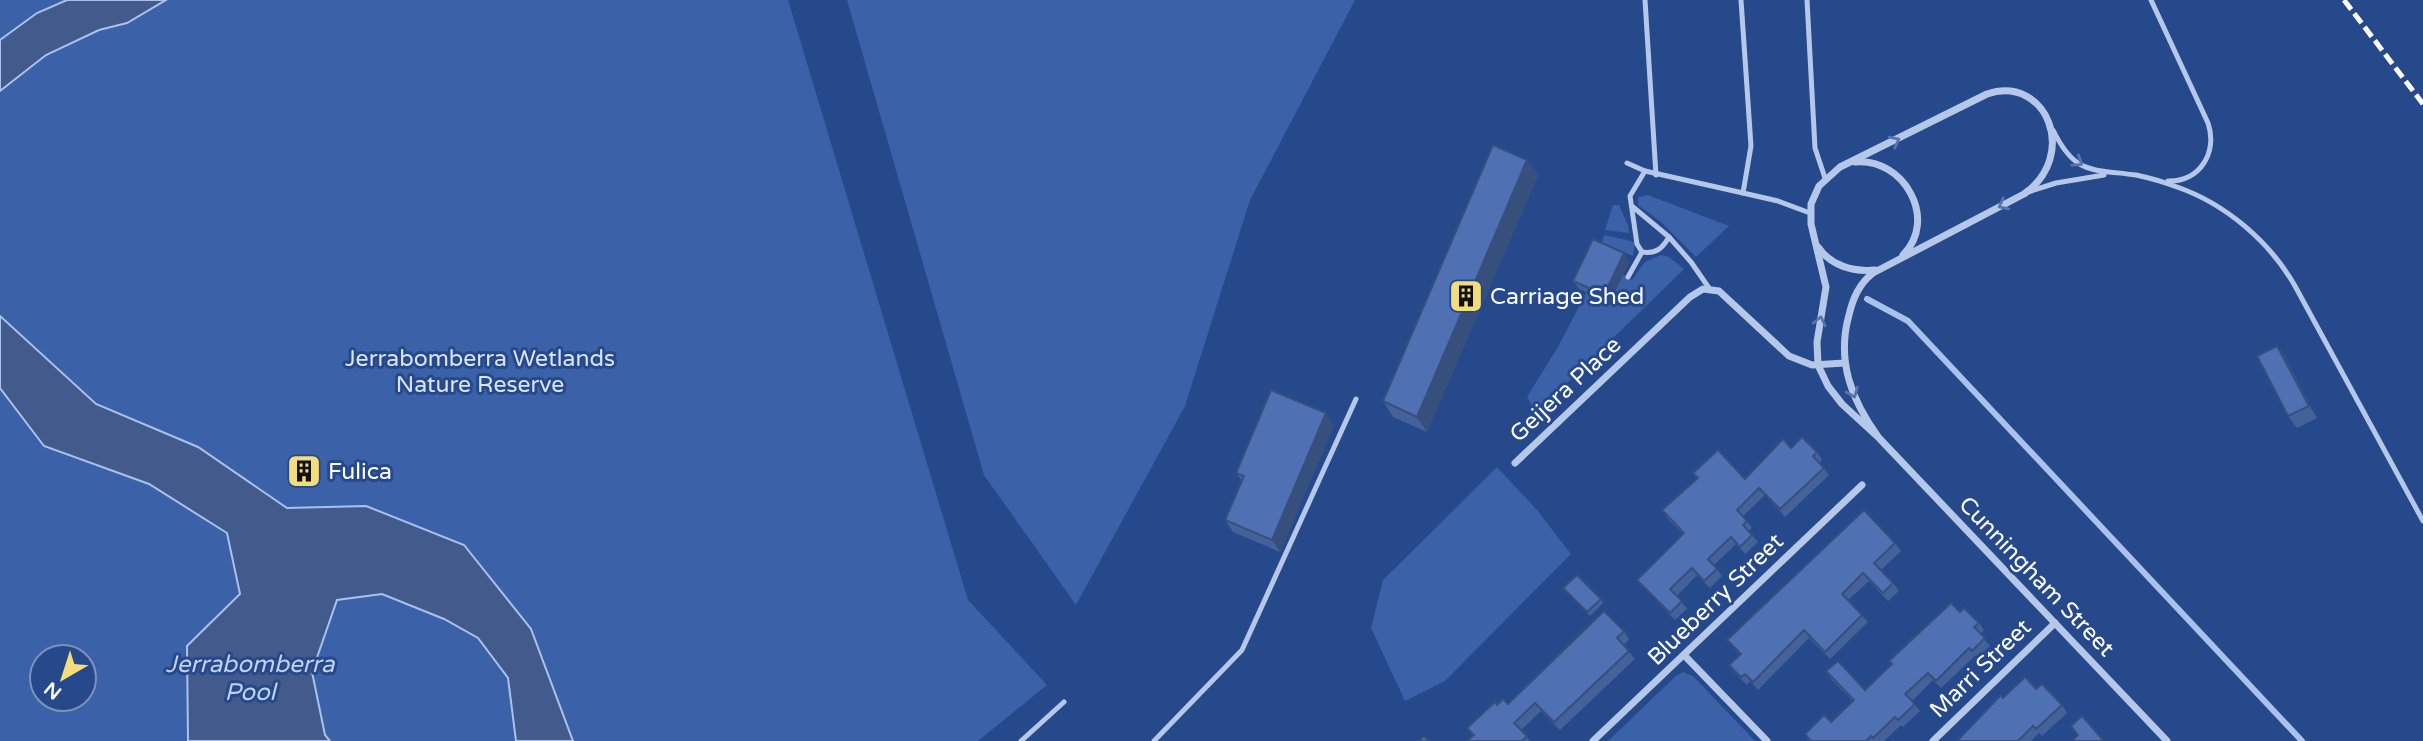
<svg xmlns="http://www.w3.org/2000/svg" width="2423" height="741" font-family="'Varela Round',sans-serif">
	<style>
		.green { fill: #3b61a9; fill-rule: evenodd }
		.water { fill: #435b8c; stroke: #aac1eb; stroke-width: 2 }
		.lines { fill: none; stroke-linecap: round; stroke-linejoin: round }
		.stream { stroke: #aac1eb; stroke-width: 6 }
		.lane { stroke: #b5c8ea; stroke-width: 5 }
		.street { stroke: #b5c8ea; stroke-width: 7 }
		.rail { stroke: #fff; stroke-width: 5; stroke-dasharray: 12 5; stroke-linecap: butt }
		.wall { fill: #44619a }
		.shaded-wall { fill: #374f7d }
		.building { fill: #4f71b3; stroke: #374f7d; stroke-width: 2 }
		.oneway { stroke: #5875ad }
		.labels { text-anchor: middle; stroke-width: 6; stroke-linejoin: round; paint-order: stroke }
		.poi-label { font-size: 23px; fill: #fff; stroke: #26498c; text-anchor: start }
		.park-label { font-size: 23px; fill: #dae4f8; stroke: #26498c }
		.street-label { font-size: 23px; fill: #fff; stroke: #26498c }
		.water-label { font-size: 24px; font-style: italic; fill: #c1d2f1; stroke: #26498c }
	</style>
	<rect width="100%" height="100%" fill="#26498c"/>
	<g class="green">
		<path d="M 0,0 L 788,0 L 968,600 L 1047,685 L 978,741 L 0,741 ZM 42,657 L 84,657 L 84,699 L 42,699 Z"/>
		<path d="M 847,0 L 1355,0 L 1250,200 L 1185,406 L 1076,605 L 984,475 Z"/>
		<path d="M 1648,195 L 1729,226 L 1696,257 L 1660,221 L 1638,205 L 1638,197 Z"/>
		<path d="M 1613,205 L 1619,205 L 1628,225 L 1629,233 L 1605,230 Z"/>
		<path d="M 1604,235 L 1635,242 L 1633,256 L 1602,243 Z"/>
		<path d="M 1661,255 L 1669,257 L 1684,269 L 1536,413 L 1527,397 L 1559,345 L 1586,293 L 1610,303 L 1623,275 L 1632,280 L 1645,262 Z"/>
		<path d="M 1497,467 L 1537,510 L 1571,554 L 1445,681 L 1405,701 L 1371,628 L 1383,580 Z"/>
		<path d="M 1683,672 L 1693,676 L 1755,741 L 1608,741 L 1676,676 Z"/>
	</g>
	<g class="water">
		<path d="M 67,0 L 166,0 L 127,23 L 99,30 L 46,55 L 0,91 L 0,40 L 37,13 Z"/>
		<path d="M 0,316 L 96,404 L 198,447 L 287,508 L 366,506 L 464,545 L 531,629 L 573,741 L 516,741 L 508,678 L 478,638 L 444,619 L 382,594 L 337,600 L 312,672 L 325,735 L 330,741 L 188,741 L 187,646 L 240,594 L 227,533 L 149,484 L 44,446 L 0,388 Z"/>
	</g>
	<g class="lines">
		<path class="stream" d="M 1867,299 L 1908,321 L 2302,741"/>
		<g class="lane">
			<path d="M 1645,0 L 1656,175"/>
			<path d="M 1807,0 L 1815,148 L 1825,178"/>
			<path d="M 2151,0 L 2208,123 C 2218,152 2200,182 2168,181"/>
			<path d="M 2053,130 C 2075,175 2091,169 2136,175 C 2150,178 2164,182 2177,187 C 2226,204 2270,242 2295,286 L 2423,521"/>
			<path d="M 1627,163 L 1645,171"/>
			<path d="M 2028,192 L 2056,183 L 2104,175"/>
			<path d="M 1743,193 L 1778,201 L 1810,213"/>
			<path d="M 1633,207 L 1669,237 C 1662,249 1656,254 1642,252"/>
			<path d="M 1669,237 L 1691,262 L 1709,288"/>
			<path d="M 1628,277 L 1642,252 L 1637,244 L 1630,196 L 1645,171 L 1743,193 L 1751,146 L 1741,0"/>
			<path d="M 1021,741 L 1064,702"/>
			<path d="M 1154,741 L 1242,650 L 1356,399"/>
		</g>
		<g class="street">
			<path d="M 1855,162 C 1903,157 1939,219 1903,255"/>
			<path d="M 1818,247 C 1831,266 1853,272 1875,270"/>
			<path d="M 1879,438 C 1852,401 1836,361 1849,315 C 1853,298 1859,284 1873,273 L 2024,194 C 2079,156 2047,74 1987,94 L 1840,167 L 1819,186 L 1811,204 L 1811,224 L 1826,287 L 1817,342 L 1818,365 L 1828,386 L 1842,404 L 1879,438 L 2167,741"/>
			<path d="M 1515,463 L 1690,297 L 1703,289 L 1719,291 L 1789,356 L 1812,365 L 1845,363"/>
			<path d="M 1684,655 L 1767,741"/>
			<path d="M 1593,741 L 1862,485"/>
			<path d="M 1933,741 L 2055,623"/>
		</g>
		<path class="rail" d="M 2344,0 L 2423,104"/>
	</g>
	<g class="wall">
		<path d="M 1527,160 L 1538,175 L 1427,432 L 1393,417 L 1383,401 Z"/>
		<path d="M 1629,261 L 1610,303 L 1579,289 L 1573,281 Z"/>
		<path d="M 2277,346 L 2285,357 L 2317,418 L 2297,428 L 2288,416 Z"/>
		<path d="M 1334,425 L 1280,552 L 1233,532 L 1225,520 L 1242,481 L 1236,473 Z"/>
		<path d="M 1791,448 L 1817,452 L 1822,460 L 1819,463 L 1829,475 L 1785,517 L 1765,495 L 1743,516 L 1752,528 L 1749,531 L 1758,542 L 1745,554 L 1736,544 L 1714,565 L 1722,576 L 1710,588 L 1697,575 L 1677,596 L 1687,609 L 1675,620 L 1643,587 L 1637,580 L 1683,534 L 1667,518 L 1662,510 L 1697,479 L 1693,473 L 1745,479 Z"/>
		<path d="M 313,463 L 316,467 L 309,483 L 292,475 L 290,471 Z"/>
		<path d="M 1895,543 L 1901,551 L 1881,570 L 1893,583 L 1899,591 L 1888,601 L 1869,581 L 1848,600 L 1862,615 L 1868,622 L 1830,659 L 1809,638 L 1758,690 L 1750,681 L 1747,685 L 1735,673 L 1729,665 L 1740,655 L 1727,640 Z"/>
		<path d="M 1563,588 L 1601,599 L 1603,603 L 1590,616 Z"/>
		<path d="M 1960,612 L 1979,623 L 1984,630 L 1980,634 L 1990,646 L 1977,658 L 1975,656 L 1941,688 L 1933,680 L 1912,701 L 1920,711 L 1903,727 L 1901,725 L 1884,741 L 1809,741 L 1805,734 L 1831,722 L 1853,701 L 1831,679 L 1826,671 L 1865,690 L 1892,664 L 1889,661 Z"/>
		<path d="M 1624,631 L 1629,639 L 1624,645 L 1635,659 L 1560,730 L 1541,711 L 1521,730 L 1530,741 L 1467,741 L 1473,736 L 1467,728 L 1497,705 L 1508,704 Z"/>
		<path d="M 2036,689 L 2062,705 L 2067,713 L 2042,736 L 2039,733 L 2031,741 L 1957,741 L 2003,698 Z"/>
	</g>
	<g class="shaded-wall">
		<path d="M 1527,160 L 1538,175 L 1427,432 L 1417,417 Z"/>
		<path d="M 1624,253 L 1629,261 L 1610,303 L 1604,295 Z"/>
		<path d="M 2277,346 L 2285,357 L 2317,418 L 2309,406 Z"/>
		<path d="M 1326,413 L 1334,425 L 1280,552 L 1272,540 Z"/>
		<path d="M 313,463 L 316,467 L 309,483 L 306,479 Z"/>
	</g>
	<g class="building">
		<path d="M 1493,145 L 1527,160 L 1417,417 L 1383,401 Z"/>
		<path d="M 1593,239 L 1624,253 L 1604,295 L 1573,281 Z"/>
		<path d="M 2277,346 L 2309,406 L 2288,416 L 2257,356 Z"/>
		<path d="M 1271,390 L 1326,413 L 1272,540 L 1225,520 L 1244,476 L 1236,473 Z"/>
		<path d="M 1802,437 L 1817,452 L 1813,456 L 1824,468 L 1780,509 L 1759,488 L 1737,510 L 1747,521 L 1743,525 L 1752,535 L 1740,547 L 1731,537 L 1708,559 L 1717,569 L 1704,581 L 1692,568 L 1670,589 L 1682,601 L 1670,613 L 1637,580 L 1684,533 L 1662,510 L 1698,478 L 1693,473 L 1718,450 L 1745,479 L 1783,439 L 1791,448 Z"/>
		<path d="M 296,456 L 313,463 L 306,479 L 290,471 Z"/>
		<path d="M 1864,510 L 1895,543 L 1874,563 L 1893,583 L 1883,593 L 1863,573 L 1842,594 L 1862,615 L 1825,652 L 1804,630 L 1753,682 L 1745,674 L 1741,677 L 1729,665 L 1741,654 L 1727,640 Z"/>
		<path d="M 1577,575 L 1601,599 L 1587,612 L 1563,588 Z"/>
		<path d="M 1951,603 L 1960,612 L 1964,608 L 1979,623 L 1974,627 L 1985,638 L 1972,651 L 1969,648 L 1936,681 L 1928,673 L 1905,694 L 1915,704 L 1898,720 L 1895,717 L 1873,738 L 1871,736 L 1866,741 L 1811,741 L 1805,734 L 1824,715 L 1831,722 L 1854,700 L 1826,671 L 1838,661 L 1865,690 L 1892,664 L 1889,661 Z"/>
		<path d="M 1604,611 L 1624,631 L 1617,638 L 1629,651 L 1554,722 L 1535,703 L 1514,723 L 1527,736 L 1522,741 L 1467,741 L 1474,735 L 1467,728 L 1495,702 L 1497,705 L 1503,699 L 1508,704 Z"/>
		<path d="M 2025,677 L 2036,689 L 2042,684 L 2062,705 L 2036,729 L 2033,726 L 2018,741 L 1957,741 L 2001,695 L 2003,698 Z"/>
		<path d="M 2082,716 L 2104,741 L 2072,741 L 2078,735 L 2071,726 Z"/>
		<path d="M 1424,736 L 1429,741 L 1419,741 Z"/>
	</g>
	<defs><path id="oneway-chevron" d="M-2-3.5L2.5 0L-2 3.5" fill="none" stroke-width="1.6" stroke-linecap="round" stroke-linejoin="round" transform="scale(1.75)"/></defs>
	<g class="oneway">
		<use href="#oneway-chevron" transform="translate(1895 141) rotate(-27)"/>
		<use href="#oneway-chevron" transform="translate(2078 162) rotate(34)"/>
		<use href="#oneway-chevron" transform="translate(2003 205) rotate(153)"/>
		<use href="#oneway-chevron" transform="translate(1820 321) rotate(-77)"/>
		<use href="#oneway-chevron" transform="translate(1853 393) rotate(68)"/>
	</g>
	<defs>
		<g id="building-square" transform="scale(1.75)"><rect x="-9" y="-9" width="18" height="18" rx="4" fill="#f3dc7a" stroke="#26498c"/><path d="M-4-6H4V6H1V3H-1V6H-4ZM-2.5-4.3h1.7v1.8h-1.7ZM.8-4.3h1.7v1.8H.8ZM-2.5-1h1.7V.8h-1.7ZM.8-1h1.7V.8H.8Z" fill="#111"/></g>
	</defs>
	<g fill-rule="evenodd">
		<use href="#building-square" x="1466" y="296"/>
		<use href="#building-square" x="304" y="471"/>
	</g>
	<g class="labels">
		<g class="poi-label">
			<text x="1490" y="304">Carriage Shed</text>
			<text x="328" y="479">Fulica</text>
		</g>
		<g class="park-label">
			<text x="480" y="366">Jerrabomberra Wetlands<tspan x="480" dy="26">Nature Reserve</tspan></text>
		</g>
		<g class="street-label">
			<text transform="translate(1565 389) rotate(-43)" y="8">Geijera Place</text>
			<text transform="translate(2037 576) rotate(46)" y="8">Cunningham Street</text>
			<text transform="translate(1715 599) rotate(-44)" y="8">Blueberry Street</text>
			<text transform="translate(1980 668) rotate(-44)" y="8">Marri Street</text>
		</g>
		<g class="water-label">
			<text x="250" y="672">Jerrabomberra<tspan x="250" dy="28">Pool</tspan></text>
		</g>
	</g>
	<g transform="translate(63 678) rotate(219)"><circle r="33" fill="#26498c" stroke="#7d92ba" stroke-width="2"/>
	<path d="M0-5L12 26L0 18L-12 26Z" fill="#f3dc7a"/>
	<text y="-10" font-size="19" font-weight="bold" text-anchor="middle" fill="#ffffff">N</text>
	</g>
</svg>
